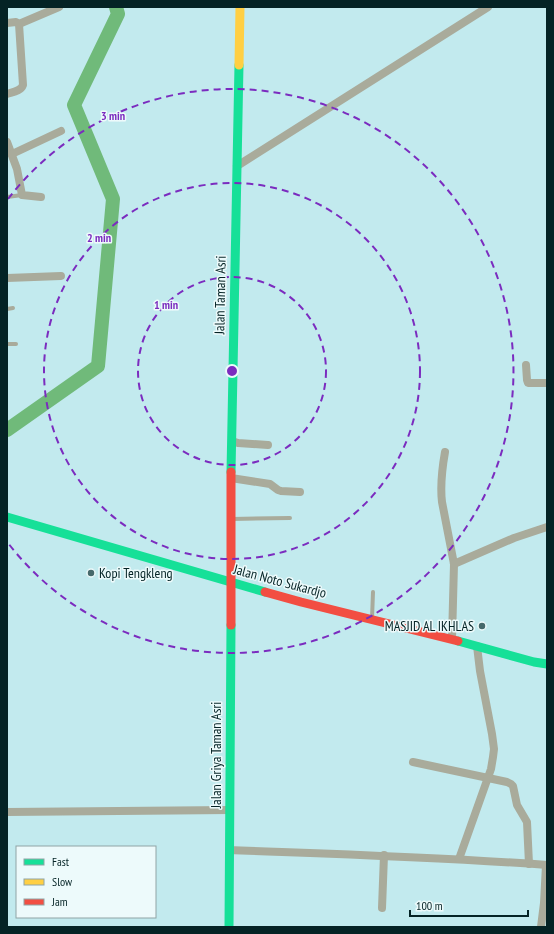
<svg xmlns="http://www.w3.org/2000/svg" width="554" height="934" font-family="'PT Sans Narrow',sans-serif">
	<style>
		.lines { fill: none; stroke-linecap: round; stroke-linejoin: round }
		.river { stroke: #70ba7a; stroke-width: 14 }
		.lane { stroke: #a9ab9b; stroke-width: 4 }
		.street { stroke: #a9ab9b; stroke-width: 8 }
		.fast { stroke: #16e098; stroke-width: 9 }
		.slow { stroke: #ffcf43; stroke-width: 9 }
		.jam { stroke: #f24e42; stroke-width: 9 }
		.ring { fill: none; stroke: #7b2cbf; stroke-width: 2; stroke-dasharray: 7 5 }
		.poi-dot { fill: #46696b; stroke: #edfafb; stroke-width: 1.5 }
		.labels { text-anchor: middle; stroke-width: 3; stroke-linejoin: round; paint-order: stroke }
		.street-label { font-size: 14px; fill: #042325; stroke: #edfafb }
		.poi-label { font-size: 14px; fill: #042325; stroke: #edfafb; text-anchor: start }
		.centre { fill: #7b2cbf; stroke: #edfafb; stroke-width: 2 }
		.ring-label { font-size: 12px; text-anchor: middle; font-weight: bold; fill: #7b2cbf; stroke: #edfafb; stroke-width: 3; stroke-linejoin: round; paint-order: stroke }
	</style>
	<rect width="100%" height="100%" fill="#c2eaee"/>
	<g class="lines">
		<path class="river" d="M 7,430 L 98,366 L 113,199 L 74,105 L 118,14 L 116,7"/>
		<g class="lane">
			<path d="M 7,197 L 22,195"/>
			<path d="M 7,309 L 13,308"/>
			<path d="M 7,344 L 16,344"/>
			<path d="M 232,519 L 290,518"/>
			<path d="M 372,619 L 373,592"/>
		</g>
		<g class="street">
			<path d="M 7,23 L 16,22 L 19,24 L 23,85 C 21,91 13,92 7,94"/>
			<path d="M 19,24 L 59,7"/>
			<path d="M 7,142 L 17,169 L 22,195 L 41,197"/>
			<path d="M 12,154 L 61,131"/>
			<path d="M 237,166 L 488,7"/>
			<path d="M 7,278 L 61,276"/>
			<path d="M 526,365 L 527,380 L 528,383 L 547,383"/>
			<path d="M 232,441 L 238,443 L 268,445"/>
			<path d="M 445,452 C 442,469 440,485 442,502 L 454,564 L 452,639"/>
			<path d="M 231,478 L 270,484 L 278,490 L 281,491 L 300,492"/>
			<path d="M 454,564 L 514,538 L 547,527"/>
			<path d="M 413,762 L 507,782 L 511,784 L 513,786 L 517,805 L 527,822 L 529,864"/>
			<path d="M 7,812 L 230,810"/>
			<path d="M 229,850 C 335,854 441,857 547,865"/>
			<path d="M 459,859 L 491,769 L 493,757 L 494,749 L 492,734 L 480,671 L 477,646"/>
			<path d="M 382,908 L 384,855"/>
			<path d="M 541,927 L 544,903 L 546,865"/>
		</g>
		<g class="fast">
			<path d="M 231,472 L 239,65"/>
			<path d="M 7,517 L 265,592"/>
			<path d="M 458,641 L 534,662 L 547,664"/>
			<path d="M 229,927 L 231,625"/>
		</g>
		<path class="slow" d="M 239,65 L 240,7"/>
		<g class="jam">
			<path d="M 265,592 L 301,602 L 458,641"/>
			<path d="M 231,625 L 231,472"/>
		</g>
	</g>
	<g class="ring">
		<circle cx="232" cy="371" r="94"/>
		<circle cx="232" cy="371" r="188"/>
		<path d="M8 199A282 282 0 1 1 8 543"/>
	</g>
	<g class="poi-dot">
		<circle cx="91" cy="573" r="4"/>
		<circle cx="482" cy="626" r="4"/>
	</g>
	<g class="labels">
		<g class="street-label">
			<text transform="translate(220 295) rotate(-89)" y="5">Jalan Taman Asri</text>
			<text transform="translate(280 581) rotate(15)" y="5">Jalan Noto Sukardjo</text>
			<text transform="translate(216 755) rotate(-90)" y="5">Jalan Griya Taman Asri</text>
		</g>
		<g class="poi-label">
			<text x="99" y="578">Kopi Tengkleng</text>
			<text x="474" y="631" text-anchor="end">MASJID AL IKHLAS</text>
		</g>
	</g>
	<circle cx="232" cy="371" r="6" class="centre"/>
	<g class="ring-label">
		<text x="113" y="120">3 min</text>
		<text x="99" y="242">2 min</text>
		<text x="166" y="309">1 min</text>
	</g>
	<rect width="554" height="934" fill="none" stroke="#042325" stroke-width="16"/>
	<rect x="16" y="846" width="140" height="72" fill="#edfafb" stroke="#90a4a5"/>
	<rect x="24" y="859" width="20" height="6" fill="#16e098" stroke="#90a4a5"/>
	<text x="52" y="866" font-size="12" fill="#042325">Fast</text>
	<rect x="24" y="879" width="20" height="6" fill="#ffcf43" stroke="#90a4a5"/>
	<text x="52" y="886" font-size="12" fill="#042325">Slow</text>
	<rect x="24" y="899" width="20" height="6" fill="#f24e42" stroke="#90a4a5"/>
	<text x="52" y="906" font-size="12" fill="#042325">Jam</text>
	<path d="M410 910v6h118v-6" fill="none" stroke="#042325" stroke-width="2"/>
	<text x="416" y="910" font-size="12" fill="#042325" stroke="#edfafb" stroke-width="3" paint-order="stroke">100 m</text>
</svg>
